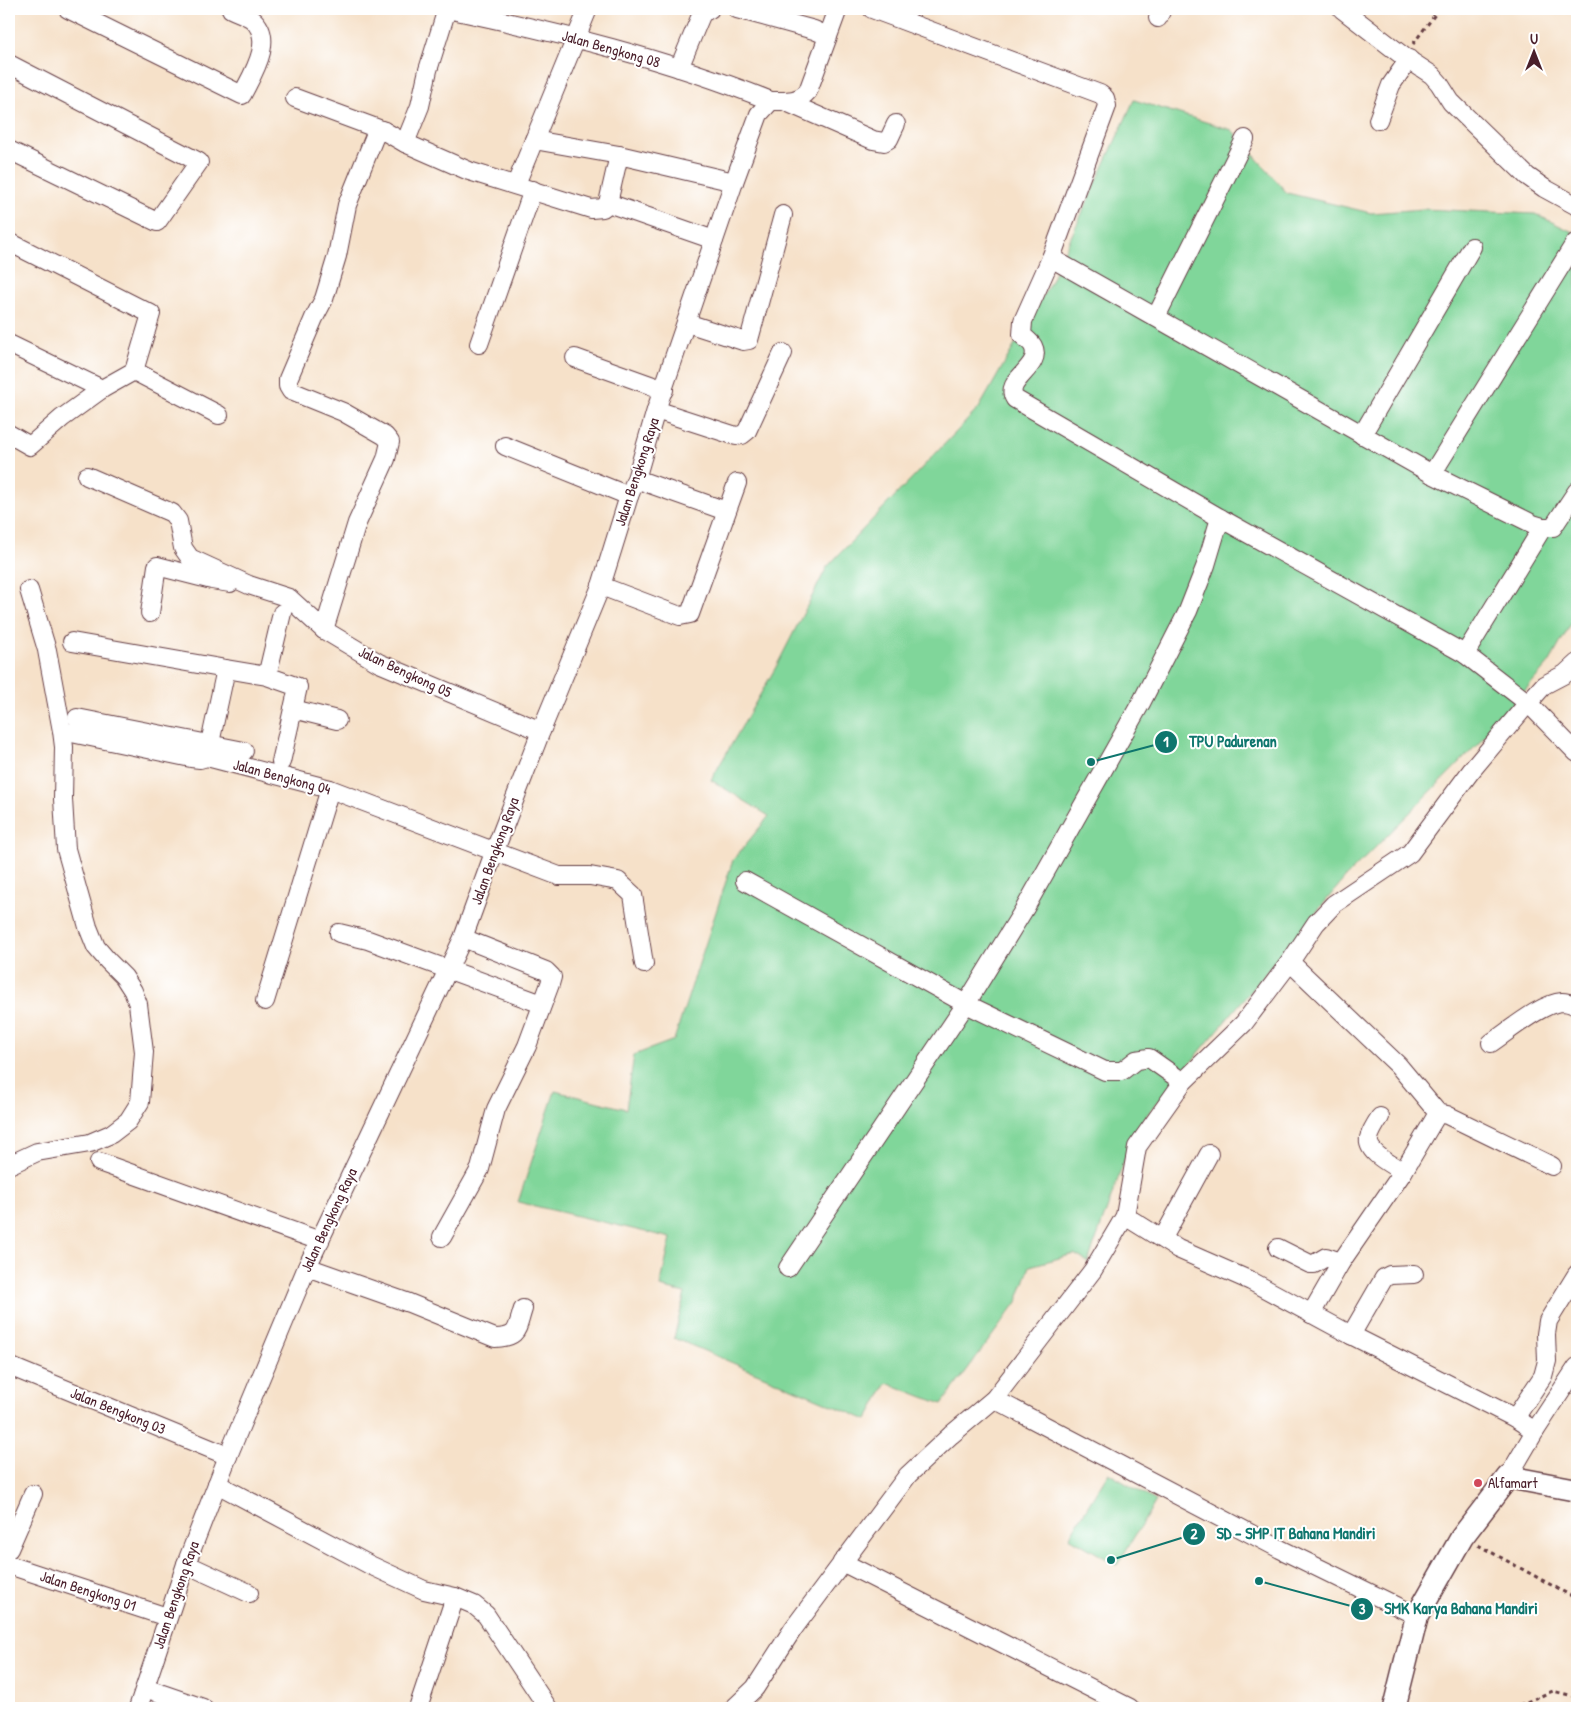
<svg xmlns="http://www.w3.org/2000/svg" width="1586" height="1717" font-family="'Patrick Hand',sans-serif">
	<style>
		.green { fill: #80d69a; stroke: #657a62 }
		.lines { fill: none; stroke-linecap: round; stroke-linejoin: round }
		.minor-casing { stroke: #643c43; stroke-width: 20 }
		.major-casing { stroke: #643c43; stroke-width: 25 }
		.path { stroke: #643c43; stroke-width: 3; stroke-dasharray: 4 4; stroke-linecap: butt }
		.minor { stroke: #fff; stroke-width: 18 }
		.major { stroke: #fff; stroke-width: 22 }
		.poi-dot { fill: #d1495b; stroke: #fff; stroke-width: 2 }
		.labels { text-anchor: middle; stroke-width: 4; stroke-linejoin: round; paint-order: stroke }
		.street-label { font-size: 15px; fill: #4a1f2b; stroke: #fff }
		.poi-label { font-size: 15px; fill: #4a1f2b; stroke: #fff; text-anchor: start }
		.leader { fill: none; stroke: #0f766e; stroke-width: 2 }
		.callout-dot { fill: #0f766e; stroke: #fff; stroke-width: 2 }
		.mark-label { font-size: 15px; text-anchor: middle; font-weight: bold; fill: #fff }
		.callout-label { font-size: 16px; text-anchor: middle; font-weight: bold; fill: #0f766e; stroke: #fff; stroke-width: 4; stroke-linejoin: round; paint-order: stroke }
	</style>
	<rect width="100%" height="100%" fill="#fff"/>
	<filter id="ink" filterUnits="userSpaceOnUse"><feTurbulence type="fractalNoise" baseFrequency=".02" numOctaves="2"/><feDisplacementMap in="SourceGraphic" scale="10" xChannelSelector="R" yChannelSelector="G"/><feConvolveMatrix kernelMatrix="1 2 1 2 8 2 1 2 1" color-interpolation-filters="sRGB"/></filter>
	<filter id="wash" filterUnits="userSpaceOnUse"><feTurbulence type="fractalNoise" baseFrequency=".0096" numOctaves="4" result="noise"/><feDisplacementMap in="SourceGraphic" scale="20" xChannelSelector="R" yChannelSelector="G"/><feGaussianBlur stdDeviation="1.12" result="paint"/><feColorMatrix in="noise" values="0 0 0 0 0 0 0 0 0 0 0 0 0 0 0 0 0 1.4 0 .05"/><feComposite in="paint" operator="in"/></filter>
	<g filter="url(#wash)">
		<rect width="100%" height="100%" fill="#f6e1c9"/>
		<g class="green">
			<path d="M 1134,100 L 1232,130 L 1287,193 L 1371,213 L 1423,209 L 1535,214 L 1577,234 L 1577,613 L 1549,663 L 1479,743 L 1345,878 L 1136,1128 L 1088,1262 L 1074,1254 L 1030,1266 L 1017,1302 L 942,1404 L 887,1383 L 867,1420 L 674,1338 L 685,1293 L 660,1287 L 671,1238 L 518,1202 L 555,1091 L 626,1109 L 634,1055 L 674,1040 L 733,860 L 769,816 L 711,780 L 776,667 L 827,567 L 979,408 L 1049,285 Z"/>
			<path d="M 1108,1473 L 1156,1501 L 1117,1565 L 1069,1537 Z"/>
		</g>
	</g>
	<g filter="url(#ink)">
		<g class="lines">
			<g class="minor-casing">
				<g id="minor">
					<path d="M 68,9 L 242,95 C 252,75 276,39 252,19 C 246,15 237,12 231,9"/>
					<path d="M 447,9 C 557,32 667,59 771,101"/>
					<path d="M 737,9 L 814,30 L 828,36"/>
					<path d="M 872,9 L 1100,94 L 1105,98 L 1107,106 L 1051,258 L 1023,321 L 1022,335 C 1025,338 1031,342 1033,346 C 1044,367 1002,380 1015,399 L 1220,518 L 1465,654 L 1528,703 L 1577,753"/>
					<path d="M 1342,9 L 1403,56 L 1432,75 L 1439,83 L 1451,102 L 1527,176 L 1544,188 L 1577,206"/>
					<path d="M 1158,18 L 1162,9"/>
					<path d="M 9,64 L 199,162 L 157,222 L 9,150"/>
					<path d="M 679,68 L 702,13 L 710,9"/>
					<path d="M 295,98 L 384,131 L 405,143 L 469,171 L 591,209 L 603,208 L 608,203 L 619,155 L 734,182"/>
					<path d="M 784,101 L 873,140 L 884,142 L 889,139 L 896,124"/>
					<path d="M 1378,120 L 1391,85 L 1409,59"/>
					<path d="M 534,140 L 619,155"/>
					<path d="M 405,143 L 420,106 L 428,70 L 447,9"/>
					<path d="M 516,184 L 588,9"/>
					<path d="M 608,203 L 714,240"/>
					<path d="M 9,242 L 151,314 L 134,371 L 102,389 L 9,344"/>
					<path d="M 1051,258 L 1432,474 L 1533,524 L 1543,527 L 1553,527 L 1577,491"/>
					<path d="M 1156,317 L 1245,139"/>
					<path d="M 687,323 L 743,341 L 749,340 L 783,215"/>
					<path d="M 479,344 L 533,190"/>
					<path d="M 575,358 L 664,390"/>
					<path d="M 134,371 L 219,415"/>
					<path d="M 656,410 L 736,436 L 742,435 L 747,431 L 783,353"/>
					<path d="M 9,434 L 30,446 L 62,418 L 102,389"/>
					<path d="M 1362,435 L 1472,247"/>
					<path d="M 505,446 L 629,496"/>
					<path d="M 1432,474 L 1575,243"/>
					<path d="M 87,476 L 172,513 L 178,521 L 183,548 L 190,558 L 249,585 L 289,598 L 324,630 L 379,663 L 541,731"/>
					<path d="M 636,479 L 726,511"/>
					<path d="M 601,586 L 680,616 L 690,614 L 737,483"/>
					<path d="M 150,613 L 157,566 L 212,580 L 230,583"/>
					<path d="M 324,630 L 357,523 L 386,459 L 390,442 L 385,436 L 343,412 L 291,391 L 288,386 L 288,379 L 314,318 L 324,299 L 337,256 L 347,205 L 374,138 L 376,134 L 384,131"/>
					<path d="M 72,642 L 226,669"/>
					<path d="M 1465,654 L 1543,527"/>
					<path d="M 267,676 L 282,613"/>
					<path d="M 293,709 L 337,720"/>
					<path d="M 77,718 L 244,751"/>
					<path d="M 62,731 L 191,758 L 200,759 L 207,757 L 330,789 L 559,876 L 590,876 L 618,881 L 633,895 L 644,964"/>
					<path d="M 207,757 L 226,669 L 267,676 L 298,687 L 281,762"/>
					<path d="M 745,881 L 966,1004 L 1105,1071 L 1122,1071 L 1136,1060 L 1149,1058 L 1183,1082"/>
					<path d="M 339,933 L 368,940 L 542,1004"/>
					<path d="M 1290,962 L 1398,1065 L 1438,1113"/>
					<path d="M 265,1001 L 330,789"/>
					<path d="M 1491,1043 C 1509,1031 1542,1003 1562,1002 C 1568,1002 1572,1004 1577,1006"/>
					<path d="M 1380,1117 C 1376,1123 1371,1131 1369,1138 C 1366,1153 1393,1165 1403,1172"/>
					<path d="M 99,1162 L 320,1241"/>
					<path d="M 9,1165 L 37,1152 L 90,1143 L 111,1134 L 128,1121 L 140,1102 L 144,1052 L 138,1004 L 133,991 L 124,977 L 108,961 L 96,947 L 88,927 L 66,849 L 63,799 L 64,747 L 62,731 L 47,650 L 29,590"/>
					<path d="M 1125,1216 L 1178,1249 L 1251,1281 L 1351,1335 L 1515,1418 L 1535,1431"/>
					<path d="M 442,1237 L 480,1169 L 496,1109 L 527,1046 L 550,984 L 552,977 L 546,971 L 463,938"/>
					<path d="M 1163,1238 L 1209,1154"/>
					<path d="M 1278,1248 L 1310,1264 L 1314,1264 L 1326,1257 L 1341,1262"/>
					<path d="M 307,1267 L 409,1303 L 495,1338 C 519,1337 516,1330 523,1309"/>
					<path d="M 788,1268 L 966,1004 L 1025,908 L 1142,701 L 1188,611 L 1206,565 L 1220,518"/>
					<path d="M 1311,1314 L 1341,1262 L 1403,1172 L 1438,1113 L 1447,1115 L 1552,1166"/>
					<path d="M 1351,1335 L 1384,1278 L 1390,1275 L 1414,1274"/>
					<path d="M 9,1366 L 228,1456"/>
					<path d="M 994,1399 L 1280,1549 L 1417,1616"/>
					<path d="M 1515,1418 L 1543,1376 L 1547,1361 L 1546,1334 L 1548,1321 L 1577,1274"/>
					<path d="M 1508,1477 L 1535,1431 L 1577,1367"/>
					<path d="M 217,1484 L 370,1565 L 424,1590 L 455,1597 L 474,1605 L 486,1615 L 548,1708"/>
					<path d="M 9,1549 L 33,1494"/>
					<path d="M 842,1562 L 1130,1708"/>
					<path d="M 186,1564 L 249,1593"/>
					<path d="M 9,1565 L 167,1617"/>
					<path d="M 145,1688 L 203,1708"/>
					<path d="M 138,1708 L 186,1564 L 228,1456 L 307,1267 L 463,938 L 495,850 L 541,731 L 601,586 L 629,496 L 636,479 L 656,410 L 734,182 L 759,114 L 771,101 C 785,101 798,103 808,91 L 838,9"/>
					<path d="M 418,1708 L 455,1597"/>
					<path d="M 734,1708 L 755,1688 L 793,1629 L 908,1475 L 951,1435 L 994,1399 L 1093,1270 L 1125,1216 L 1137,1147 L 1183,1082 L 1244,1023 L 1290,962 L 1316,923 L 1334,904 L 1410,853 L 1471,771 L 1528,703 L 1544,685 L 1565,674 L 1577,663"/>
				</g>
			</g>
			<g class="major-casing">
				<path id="major" d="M 1394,1708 L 1417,1616 L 1462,1537 L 1508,1477 L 1577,1490"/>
			</g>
			<g class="path">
				<path d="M 1413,44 L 1439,9"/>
				<path d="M 1478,1545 L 1577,1599"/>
				<path d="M 1512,1708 L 1553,1691 L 1577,1697"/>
			</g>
			<use href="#minor" class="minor"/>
			<use href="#major" class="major"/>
		</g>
	</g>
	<circle class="poi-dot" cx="1478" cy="1483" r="5"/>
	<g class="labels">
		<g class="street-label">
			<text transform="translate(611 49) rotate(16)" y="5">Jalan Bengkong 08</text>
			<text transform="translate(637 472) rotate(-72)" y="5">Jalan Bengkong Raya</text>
			<text transform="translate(405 672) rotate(25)" y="5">Jalan Bengkong 05</text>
			<text transform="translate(282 777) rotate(15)" y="5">Jalan Bengkong 04</text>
			<text transform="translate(495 851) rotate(-70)" y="5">Jalan Bengkong Raya</text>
			<text transform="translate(329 1220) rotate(-65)" y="5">Jalan Bengkong Raya</text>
			<text transform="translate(118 1411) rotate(22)" y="5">Jalan Bengkong 03</text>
			<text transform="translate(88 1591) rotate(18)" y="5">Jalan Bengkong 01</text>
			<text transform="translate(176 1595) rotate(-71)" y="5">Jalan Bengkong Raya</text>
		</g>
		<g class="poi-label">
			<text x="1488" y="1488">Alfamart</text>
		</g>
	</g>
	<path class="leader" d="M1091 762L1166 742M1111 1560L1194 1534M1259 1581L1362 1609"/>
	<g class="callout-dot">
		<circle cx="1091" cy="762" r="5"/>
		<circle cx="1111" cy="1560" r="5"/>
		<circle cx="1259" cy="1581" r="5"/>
		<circle cx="1166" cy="742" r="12"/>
		<circle cx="1194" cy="1534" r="12"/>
		<circle cx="1362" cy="1609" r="12"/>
	</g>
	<g class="mark-label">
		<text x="1166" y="747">1</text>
		<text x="1194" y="1539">2</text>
		<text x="1362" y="1614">3</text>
	</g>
	<g class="callout-label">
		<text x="1233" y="747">TPU Padurenan</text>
		<text x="1296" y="1539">SD - SMP IT Bahana Mandiri</text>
		<text x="1461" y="1614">SMK Karya Bahana Mandiri</text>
	</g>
	<rect width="1586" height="1717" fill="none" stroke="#fff" stroke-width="30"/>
	<g transform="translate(1534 52)" stroke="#ffffff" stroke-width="4" paint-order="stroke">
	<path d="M0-4L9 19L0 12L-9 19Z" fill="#4a1f2b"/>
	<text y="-8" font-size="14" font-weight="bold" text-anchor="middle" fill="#4a1f2b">U</text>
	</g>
</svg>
